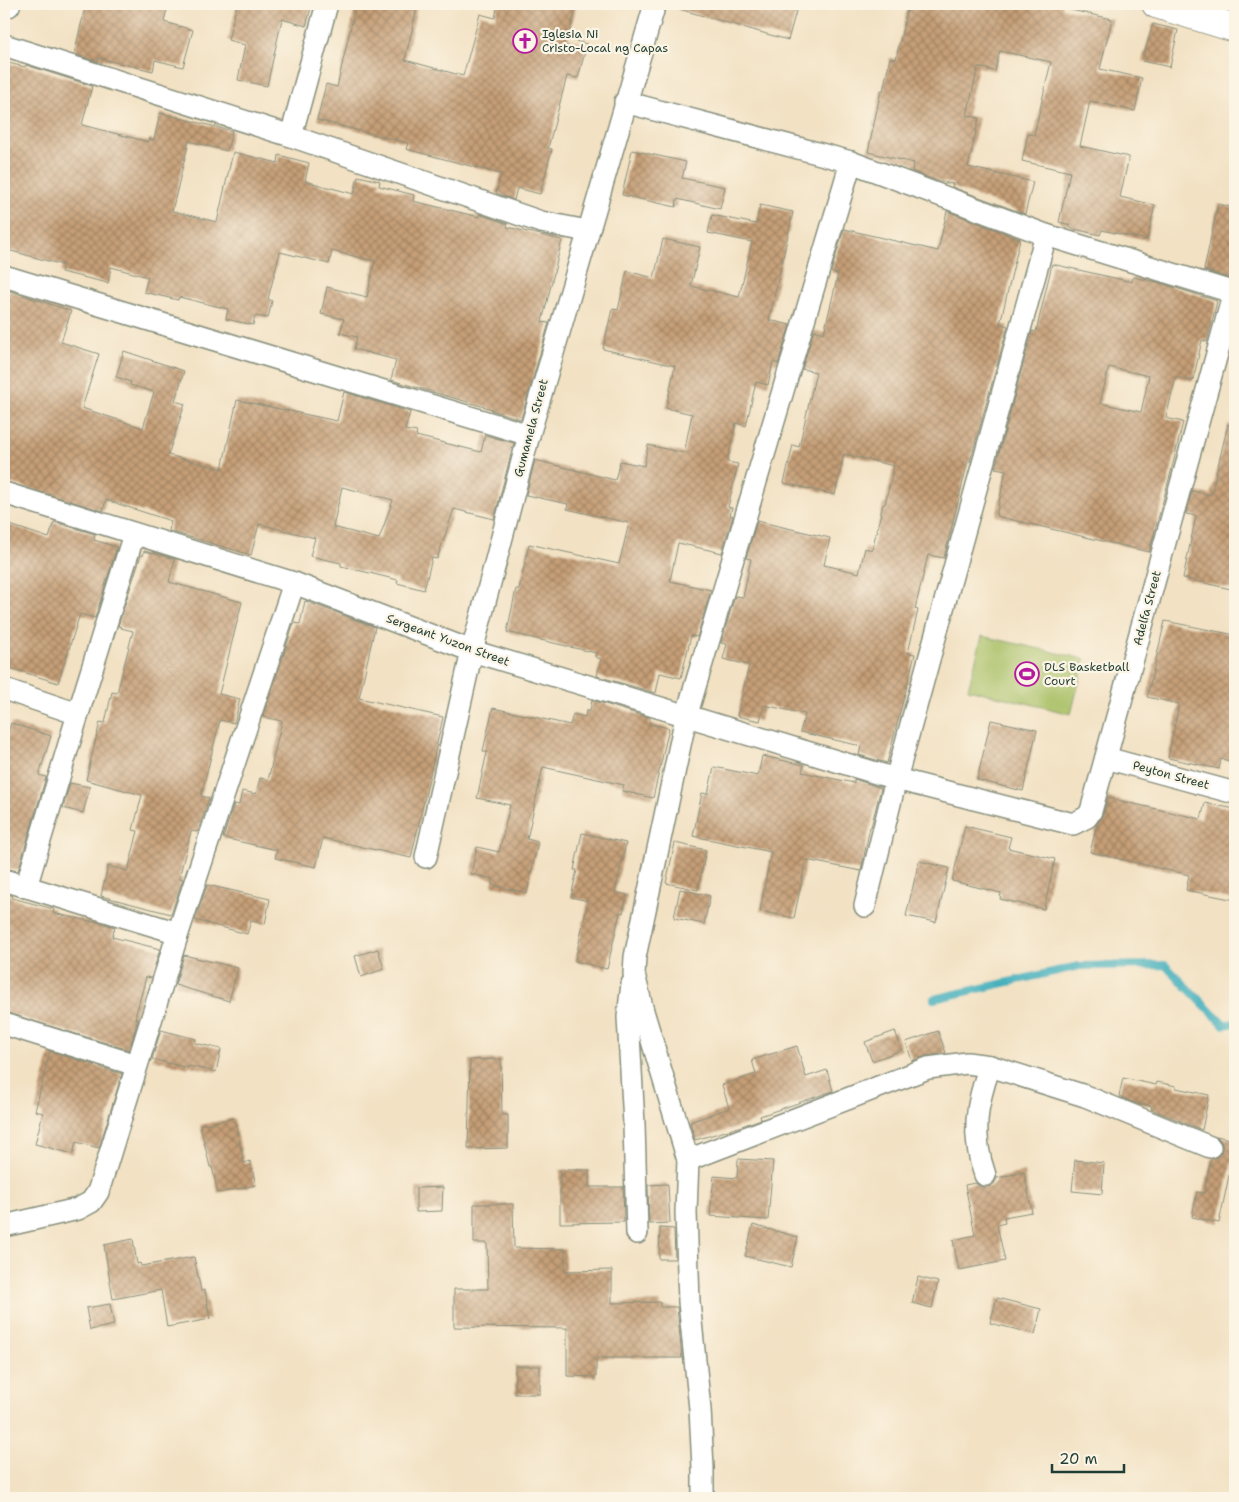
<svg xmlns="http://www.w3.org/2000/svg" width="1239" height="1502" font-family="'Shantell Sans',sans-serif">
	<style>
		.green { fill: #a7bf65; stroke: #637e4c }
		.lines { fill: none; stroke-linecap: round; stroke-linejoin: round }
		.stream { stroke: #3faebc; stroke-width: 8 }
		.building { fill: url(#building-cross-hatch); fill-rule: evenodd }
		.minor-casing { stroke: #888f7c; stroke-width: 24 }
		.tertiary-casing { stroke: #888f7c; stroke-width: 29 }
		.trunk-casing { stroke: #888f7c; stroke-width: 30 }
		.minor { stroke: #fff; stroke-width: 21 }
		.tertiary { stroke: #fff; stroke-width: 26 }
		.trunk { stroke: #fff; stroke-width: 28 }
		.labels { text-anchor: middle; stroke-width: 4.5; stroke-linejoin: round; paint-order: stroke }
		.poi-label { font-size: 12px; fill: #1f3d34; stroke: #fcf5e5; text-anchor: start }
		.street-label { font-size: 12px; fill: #1f3d34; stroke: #fcf5e5 }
	</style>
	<defs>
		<pattern id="building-cross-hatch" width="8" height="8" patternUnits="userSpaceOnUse" patternTransform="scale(1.25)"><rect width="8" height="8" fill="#c69f77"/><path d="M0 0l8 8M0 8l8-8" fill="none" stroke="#a08362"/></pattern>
	</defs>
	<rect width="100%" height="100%" fill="#fcf5e5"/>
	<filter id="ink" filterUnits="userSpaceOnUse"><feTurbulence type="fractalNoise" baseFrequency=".02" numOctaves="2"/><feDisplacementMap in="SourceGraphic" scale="10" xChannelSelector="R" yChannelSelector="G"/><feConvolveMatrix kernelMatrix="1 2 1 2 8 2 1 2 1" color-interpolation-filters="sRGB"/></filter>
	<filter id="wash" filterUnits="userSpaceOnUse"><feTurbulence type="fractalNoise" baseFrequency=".0096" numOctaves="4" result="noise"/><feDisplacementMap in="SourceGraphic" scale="20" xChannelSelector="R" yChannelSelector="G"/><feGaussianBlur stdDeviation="1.12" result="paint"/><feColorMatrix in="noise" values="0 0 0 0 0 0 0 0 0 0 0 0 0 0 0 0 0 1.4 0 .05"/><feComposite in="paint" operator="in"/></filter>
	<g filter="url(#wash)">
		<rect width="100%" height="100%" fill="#f2e1c3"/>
		<path class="green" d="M 982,636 L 1085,659 L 1071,714 L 968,689 Z"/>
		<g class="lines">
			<path class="stream" d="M 934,999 L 1079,966 L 1165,965 L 1224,1025 L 1235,1023"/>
		</g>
		<g id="blocks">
			<g class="building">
				<path d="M 86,4 L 168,4 L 164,22 L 193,30 L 183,67 L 155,60 L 153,71 L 98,58 L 98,62 L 74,54 Z"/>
				<path d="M 237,4 L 312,4 L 306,26 L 282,19 L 267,86 L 238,80 L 245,45 L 228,40 Z"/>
				<path d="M 356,4 L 418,4 L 405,60 L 463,76 L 480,14 L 495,18 L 498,4 L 577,4 L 568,39 L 587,44 L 578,78 L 567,76 L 548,148 L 552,149 L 540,194 L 517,188 L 514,200 L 496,193 L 501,174 L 406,149 L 408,143 L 317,120 L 326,84 L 337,87 Z"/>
				<path d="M 680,4 L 798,4 L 788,40 L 679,9 Z"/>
				<path d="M 908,4 L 1063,4 L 1062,8 L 1112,19 L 1100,69 L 1142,78 L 1135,111 L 1090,101 L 1080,146 L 1129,157 L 1120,197 L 1155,205 L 1147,240 L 1102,230 L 1100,235 L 1070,228 L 1070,225 L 1059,222 L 1070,172 L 1022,161 L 1028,134 L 1034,135 L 1051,62 L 1000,51 L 995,71 L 978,67 L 967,115 L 979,118 L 968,167 L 1033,182 L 1025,214 L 952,187 L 953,184 L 937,181 L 912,171 L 914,163 L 868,152 L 881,90 L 883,91 L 890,58 L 896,59 Z"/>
				<path d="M 1153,24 L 1178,30 L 1170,67 L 1142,61 Z"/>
				<path d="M 4,62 L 25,67 L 26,65 L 92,86 L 82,125 L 149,142 L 149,139 L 154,140 L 160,113 L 232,131 L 227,151 L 189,141 L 172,211 L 217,222 L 233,152 L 278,163 L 279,155 L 309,163 L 305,181 L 354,194 L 358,176 L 380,181 L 379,186 L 414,195 L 413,201 L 479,217 L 479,214 L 508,224 L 507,227 L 562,240 L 542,322 L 549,323 L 521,419 L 491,410 L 492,409 L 391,380 L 396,360 L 354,349 L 357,337 L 340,333 L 344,319 L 321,314 L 327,287 L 367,297 L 375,261 L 332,251 L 329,264 L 280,252 L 268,299 L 272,301 L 268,318 L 255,316 L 253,325 L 226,319 L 228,309 L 179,297 L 178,300 L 144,292 L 148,277 L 111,267 L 108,283 L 61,272 L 63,265 L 4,249 Z"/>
				<path d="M 632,150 L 686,162 L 682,178 L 725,187 L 720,209 L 677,199 L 676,207 L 622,195 Z"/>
				<path d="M 1218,204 L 1235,208 L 1235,280 L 1204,270 Z"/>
				<path d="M 760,205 L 793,212 L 769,320 L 790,325 L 778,364 L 773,362 L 768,385 L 756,382 L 746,426 L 736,423 L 727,462 L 738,464 L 728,507 L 732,508 L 730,515 L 733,516 L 722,553 L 678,543 L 670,581 L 711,590 L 697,637 L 691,636 L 681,678 L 660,673 L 656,693 L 597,676 L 601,659 L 595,657 L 596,653 L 507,632 L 516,589 L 519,589 L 529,544 L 619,564 L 629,523 L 567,509 L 568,504 L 526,495 L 535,460 L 615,480 L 620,461 L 644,466 L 648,445 L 684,453 L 692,414 L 666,408 L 675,366 L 603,349 L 612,309 L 618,310 L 627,271 L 654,278 L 663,239 L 700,247 L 691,286 L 739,297 L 752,242 L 708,233 L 712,215 L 756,224 Z"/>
				<path d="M 947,211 L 1020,239 L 1000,324 L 1008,326 L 970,462 L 968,461 L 944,558 L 928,555 L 915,609 L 918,610 L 908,653 L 915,654 L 887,763 L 859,755 L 861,746 L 800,732 L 805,714 L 764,705 L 760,721 L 737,716 L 749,665 L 723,659 L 727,644 L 721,643 L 735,596 L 743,597 L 751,559 L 746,558 L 757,521 L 830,538 L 824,565 L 859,573 L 865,548 L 872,550 L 883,504 L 885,504 L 894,466 L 844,454 L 835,495 L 784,483 L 793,445 L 799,447 L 816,372 L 802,369 L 814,330 L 824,333 L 838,274 L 831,272 L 844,229 L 938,251 Z"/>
				<path d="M 1052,264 L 1132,282 L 1133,277 L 1157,282 L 1217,301 L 1207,342 L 1202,340 L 1193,381 L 1176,377 L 1166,418 L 1183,422 L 1171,472 L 1149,552 L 996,516 L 1006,470 L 995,468 L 1032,331 L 1036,332 ZM 1109,367 L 1149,376 L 1141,412 L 1100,403 Z"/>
				<path d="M 4,289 L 71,311 L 61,342 L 99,354 L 82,408 L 143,428 L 154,392 L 130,385 L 131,382 L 116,377 L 124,351 L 184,371 L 175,401 L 185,404 L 168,455 L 222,469 L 237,400 L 337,421 L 344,392 L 410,412 L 405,430 L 417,432 L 416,436 L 481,452 L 485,435 L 514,443 L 494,519 L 454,509 L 437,559 L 432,558 L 424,590 L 397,583 L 398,580 L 341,566 L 341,563 L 310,556 L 315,538 L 259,524 L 251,555 L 169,531 L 171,521 L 106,500 L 103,511 L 4,481 ZM 342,487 L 393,500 L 379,539 L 333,527 Z"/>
				<path d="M 1228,424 L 1235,425 L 1235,590 L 1183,578 L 1196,516 L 1186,514 L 1192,491 L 1211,495 Z"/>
				<path d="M 54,522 L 95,534 L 94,540 L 117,547 L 95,618 L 80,614 L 58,683 L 4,666 L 4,523 L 49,538 Z"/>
				<path d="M 144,551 L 175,559 L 169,582 L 242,602 L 219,694 L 240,699 L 234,723 L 220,720 L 201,796 L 209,798 L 198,832 L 191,831 L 179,878 L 183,879 L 171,914 L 101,896 L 108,866 L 128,871 L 138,831 L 133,830 L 142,795 L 86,780 L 100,722 L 105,723 L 112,692 L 117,693 L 133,631 L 121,628 L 122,627 L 118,626 L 141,555 L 143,556 Z"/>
				<path d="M 305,601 L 375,627 L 359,698 L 443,717 L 411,858 L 323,838 L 316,867 L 275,858 L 277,850 L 223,838 L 234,804 L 239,805 L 242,791 L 256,794 L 260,778 L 268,780 L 282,721 L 263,717 L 294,623 L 300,624 Z"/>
				<path d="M 1165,621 L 1235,635 L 1235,762 L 1221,759 L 1219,769 L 1168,758 L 1179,704 L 1147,697 Z"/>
				<path d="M 592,700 L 650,718 L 649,724 L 669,728 L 653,798 L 622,791 L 624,785 L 543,767 L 527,839 L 538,842 L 527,893 L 492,885 L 493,879 L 471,874 L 477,847 L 499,852 L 510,805 L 477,798 L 487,752 L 483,751 L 493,708 L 570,725 L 573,714 L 585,717 L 586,711 L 590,711 Z"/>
				<path d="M 991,720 L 1037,730 L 1023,791 L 977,780 Z"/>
				<path d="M 11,723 L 51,736 L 39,775 L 46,777 L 18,871 L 4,868 L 4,746 Z"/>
				<path d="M 762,756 L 804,765 L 802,772 L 854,783 L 854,779 L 881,788 L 871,827 L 870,827 L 861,871 L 806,860 L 794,918 L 760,911 L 771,852 L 693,836 L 702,793 L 708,794 L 714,767 L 758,776 Z"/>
				<path d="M 70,783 L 90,787 L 83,813 L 63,808 Z"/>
				<path d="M 1108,798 L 1201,819 L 1205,803 L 1235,809 L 1235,900 L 1186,890 L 1189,875 L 1090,852 L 1097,825 L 1103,815 Z"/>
				<path d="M 965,826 L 1011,837 L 1008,848 L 1055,859 L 1044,909 L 1000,899 L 1001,893 L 952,881 Z"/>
				<path d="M 582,833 L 626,843 L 615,892 L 627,895 L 623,913 L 620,912 L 607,969 L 575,961 L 588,901 L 571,897 L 577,870 L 574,870 Z"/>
				<path d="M 675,843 L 706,850 L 698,890 L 666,883 Z"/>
				<path d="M 919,861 L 949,868 L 936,922 L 906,916 Z"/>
				<path d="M 207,885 L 270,899 L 265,924 L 251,921 L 247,934 L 195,920 Z"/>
				<path d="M 680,889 L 710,896 L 704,924 L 674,918 Z"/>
				<path d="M 4,893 L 13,896 L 12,898 L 54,909 L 53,913 L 94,922 L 94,921 L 115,927 L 112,937 L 160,949 L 151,978 L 146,977 L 135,1018 L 138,1019 L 129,1050 L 4,1012 Z"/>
				<path d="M 378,949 L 384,969 L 361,977 L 355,956 Z"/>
				<path d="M 184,955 L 238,968 L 229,1001 L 175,985 Z"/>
				<path d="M 161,1030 L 196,1039 L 195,1043 L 221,1049 L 216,1072 L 189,1066 L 188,1068 L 152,1059 Z"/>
				<path d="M 895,1031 L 902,1050 L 872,1061 L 865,1042 Z"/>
				<path d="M 938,1031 L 946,1053 L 926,1056 L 912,1061 L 906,1042 Z"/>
				<path d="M 797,1046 L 806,1077 L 827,1070 L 833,1091 L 760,1116 L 761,1119 L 739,1127 L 695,1140 L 690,1122 L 729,1108 L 722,1085 L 756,1074 L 752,1060 Z"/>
				<path d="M 50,1051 L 122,1074 L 99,1148 L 76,1142 L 73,1154 L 35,1144 L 43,1113 L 35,1111 Z"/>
				<path d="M 501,1059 L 502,1115 L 508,1115 L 508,1148 L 468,1149 L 470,1060 Z"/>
				<path d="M 1123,1078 L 1156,1085 L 1157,1082 L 1176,1086 L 1176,1088 L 1209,1095 L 1202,1130 L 1151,1109 L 1152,1106 L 1132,1102 L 1119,1096 Z"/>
				<path d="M 234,1118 L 244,1163 L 250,1161 L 256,1185 L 218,1193 L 212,1167 L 210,1167 L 200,1125 Z"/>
				<path d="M 1216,1136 L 1235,1140 L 1235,1147 L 1219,1223 L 1192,1217 L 1197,1192 L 1204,1193 L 1211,1159 L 1217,1157 L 1222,1151 L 1222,1145 L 1220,1140 Z"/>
				<path d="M 738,1159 L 773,1161 L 768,1220 L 710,1216 L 714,1176 L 737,1178 Z"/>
				<path d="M 1075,1160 L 1104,1163 L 1102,1194 L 1072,1191 Z"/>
				<path d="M 560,1170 L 589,1170 L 589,1187 L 623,1187 L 624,1222 L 560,1223 Z"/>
				<path d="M 1024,1172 L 1032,1212 L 1004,1217 L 1005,1223 L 997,1225 L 1005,1261 L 959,1270 L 953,1240 L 975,1235 L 965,1185 L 975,1183 L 982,1187 L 988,1187 L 994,1184 L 997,1178 Z"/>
				<path d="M 668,1184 L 670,1223 L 649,1224 L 648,1185 Z"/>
				<path d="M 443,1187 L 442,1211 L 416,1212 L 416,1188 Z"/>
				<path d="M 474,1204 L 513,1204 L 514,1248 L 565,1249 L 565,1271 L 612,1270 L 612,1303 L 660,1302 L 660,1307 L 677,1307 L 682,1358 L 596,1358 L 596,1377 L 567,1376 L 567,1328 L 454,1327 L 454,1289 L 488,1289 L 487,1243 L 474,1243 Z"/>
				<path d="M 753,1225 L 798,1237 L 791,1267 L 745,1256 Z"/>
				<path d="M 660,1228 L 674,1229 L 675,1259 L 659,1259 Z"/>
				<path d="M 133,1239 L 137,1264 L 140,1263 L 141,1266 L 194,1257 L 201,1291 L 205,1290 L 210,1319 L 167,1327 L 161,1290 L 113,1299 L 104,1245 Z"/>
				<path d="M 918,1277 L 938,1282 L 932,1308 L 912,1303 Z"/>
				<path d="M 997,1298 L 1041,1309 L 1035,1334 L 990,1323 Z"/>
				<path d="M 110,1304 L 114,1325 L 90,1330 L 86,1308 Z"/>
				<rect x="515" y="1366" width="25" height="28"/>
			</g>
		</g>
	</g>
	<g filter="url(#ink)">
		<use href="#blocks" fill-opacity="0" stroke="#888f7c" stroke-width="1"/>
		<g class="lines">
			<g class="minor-casing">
				<g id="minor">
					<path d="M 4,45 L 291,136 L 541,222 L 587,231"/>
					<path d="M 625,102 L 851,162 L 1046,235 L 1235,293"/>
					<path d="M 291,136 L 327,4"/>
					<path d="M 4,276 L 529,435"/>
					<path d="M 4,493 L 294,583 L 472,651 L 896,779 L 1073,824 L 1087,817 L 1091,811 L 1234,292"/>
					<path d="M 4,689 L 78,714"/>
					<path d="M 1106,758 L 1235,793"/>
					<path d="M 426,857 L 472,651 L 529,435 L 655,4"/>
					<path d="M 4,880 L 178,933"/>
					<path d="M 26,887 L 78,714 L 134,534"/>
					<path d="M 865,906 L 896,779 L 1046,235"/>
					<path d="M 632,984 L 628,1017 L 634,1124 L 637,1233"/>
					<path d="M 4,1024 L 136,1065"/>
					<path d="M 688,1160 L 928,1068 L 967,1063 L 990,1066 L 1085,1096 L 1210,1147"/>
					<path d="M 985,1175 C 971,1136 976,1104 990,1066"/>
					<path d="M 4,1226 L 78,1209 L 91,1202 L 98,1192 L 178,933 L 294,583"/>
					<path d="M 703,1498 L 703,1468 L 700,1409 L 689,1302 L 686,1212 L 688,1160 L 643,1011 L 634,974 L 635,957 L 686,717 L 851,162"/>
				</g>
			</g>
			<g class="tertiary-casing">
				<path id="tertiary" d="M 4,5 L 7,4"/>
			</g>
			<g class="trunk-casing">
				<path id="trunk" d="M 1156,4 L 1235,28"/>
			</g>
			<use href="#minor" class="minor"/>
			<use href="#tertiary" class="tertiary"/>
			<use href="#trunk" class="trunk"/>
		</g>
	</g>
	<defs>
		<g id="church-ring" transform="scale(1.25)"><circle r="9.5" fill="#fcf5e5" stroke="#b5179e" stroke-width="1.5"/><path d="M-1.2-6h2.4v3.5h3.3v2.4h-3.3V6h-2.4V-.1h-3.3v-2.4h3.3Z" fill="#b5179e"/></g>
		<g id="stadium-ring" transform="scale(1.25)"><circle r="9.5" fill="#fcf5e5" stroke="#b5179e" stroke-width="1.5"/><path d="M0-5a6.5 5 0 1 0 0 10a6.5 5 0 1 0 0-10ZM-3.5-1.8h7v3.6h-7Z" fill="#b5179e"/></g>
	</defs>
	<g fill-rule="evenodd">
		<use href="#church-ring" x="525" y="41"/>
		<use href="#stadium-ring" x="1027" y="674"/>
	</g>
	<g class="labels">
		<g class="poi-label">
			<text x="542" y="38">Iglesia Ni<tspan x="542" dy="14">Cristo-Local ng Capas</tspan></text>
			<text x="1044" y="671">DLS Basketball<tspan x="1044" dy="14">Court</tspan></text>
		</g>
		<g class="street-label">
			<text transform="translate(531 428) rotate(-75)" y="4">Gumamela Street</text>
			<text transform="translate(1147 608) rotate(-75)" y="4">Adelfa Street</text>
			<text transform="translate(448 640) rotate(20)" y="4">Sergeant Yuzon Street</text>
			<text transform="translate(1171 775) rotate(15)" y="4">Peyton Street</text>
		</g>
	</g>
	<rect width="1239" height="1502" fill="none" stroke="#fcf5e5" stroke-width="20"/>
	<path d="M1052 1464v8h72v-8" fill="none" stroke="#1f3d34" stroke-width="2.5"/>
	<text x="1059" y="1464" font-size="15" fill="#1f3d34" stroke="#fcf5e5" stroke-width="4" paint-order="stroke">20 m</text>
</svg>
